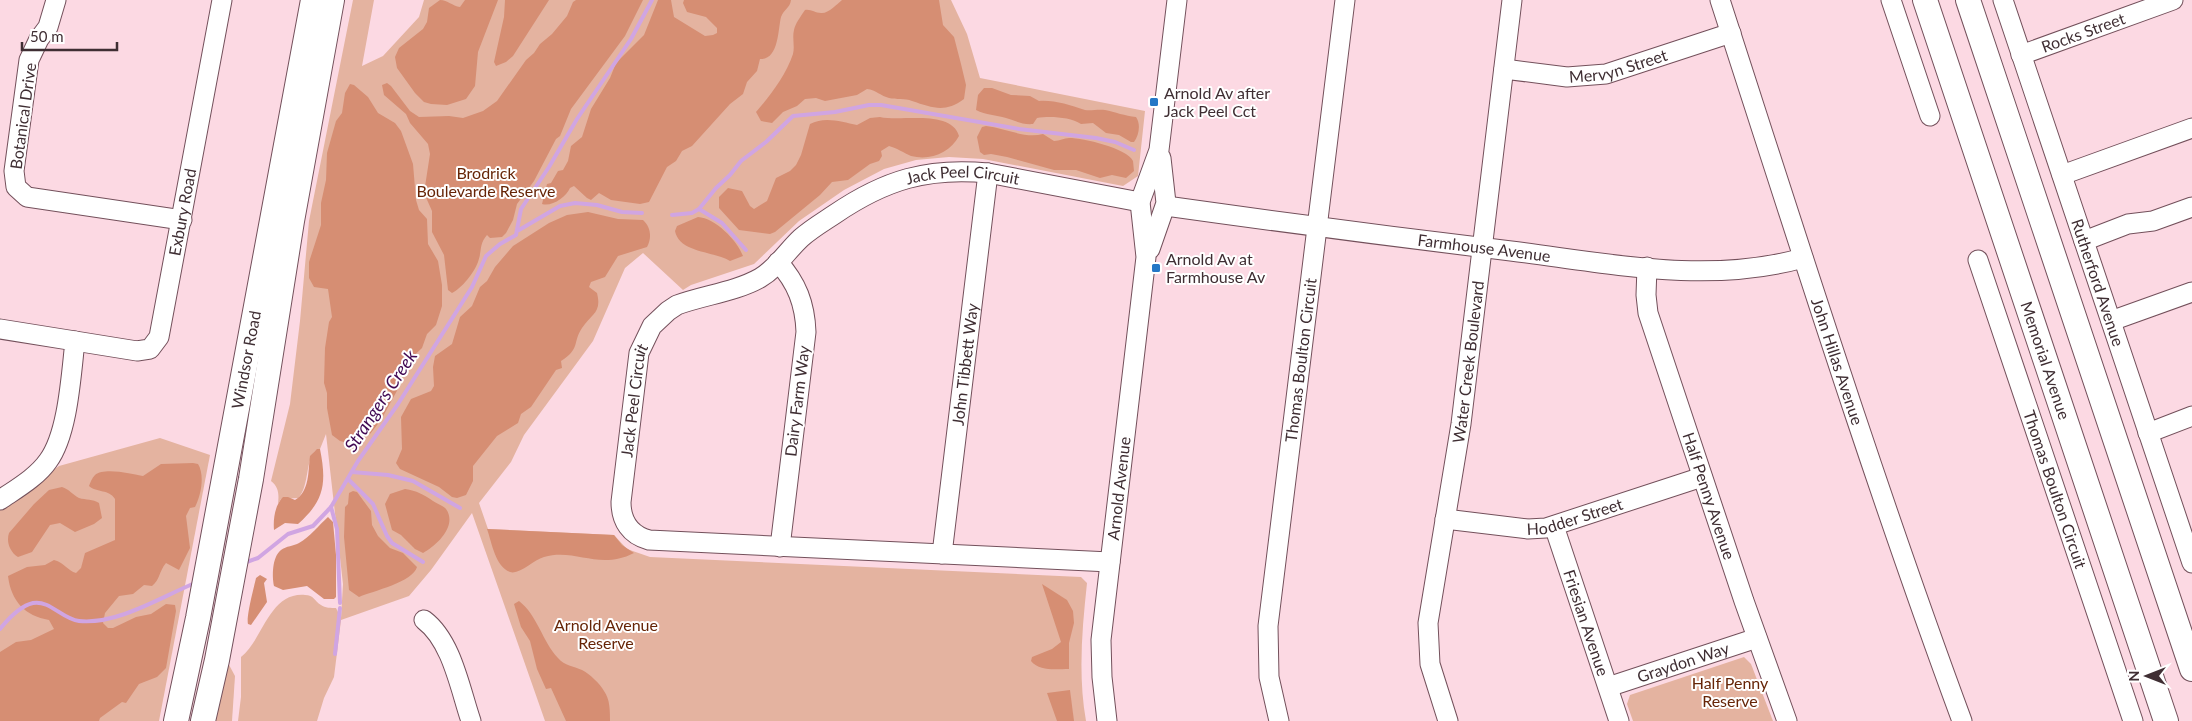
<svg xmlns="http://www.w3.org/2000/svg" width="2192" height="721" font-family="Lato,sans-serif">
	<style>
		.green { fill: #e4b3a0 }
		.forest { fill: #d68e73 }
		.lines { fill: none; stroke-linecap: round; stroke-linejoin: round }
		.stream { stroke: #d0a5e2; stroke-width: 4 }
		.minor-casing { stroke: #73505b; stroke-width: 21 }
		.major-casing { stroke: #73505b; stroke-width: 26 }
		.minor { stroke: #fff; stroke-width: 19 }
		.major { stroke: #fff; stroke-width: 24 }
		.poi-dot { fill: #2577c6; stroke: #fff; stroke-width: 2 }
		.labels { text-anchor: middle; stroke-width: 4; stroke-linejoin: round; paint-order: stroke }
		.street-label { font-size: 16px; fill: #3f2e33; stroke: #fff }
		.poi-label { font-size: 16px; fill: #3f2e33; stroke: #fff; text-anchor: start }
		.park-label { font-size: 16px; fill: #662507; stroke: #fff }
		.water-label { font-size: 18px; font-style: italic; fill: #410953; stroke: #fff }
	</style>
	<rect width="100%" height="100%" fill="#fcd9e3"/>
	<g class="green">
		<path d="M 353,0 L 374,0 L 362,66 L 383,56 L 419,17 L 424,0 L 951,0 L 967,34 L 980,78 L 1145,111 L 1138,176 L 1123,186 L 983,159 L 949,157 L 916,160 L 884,169 L 844,190 L 799,221 L 754,264 L 691,285 L 683,290 L 643,253 L 625,268 L 593,341 L 524,435 L 511,462 L 479,503 L 488,529 L 614,535 L 627,549 L 650,557 L 1081,577 L 1087,583 C 1082,630 1078,675 1086,721 L 545,721 L 472,513 L 431,570 L 409,596 L 341,620 L 334,677 L 324,698 L 317,721 L 238,721 L 241,697 L 241,657 C 263,640 269,592 305,595 C 314,595 314,601 321,605 C 325,608 331,608 336,608 L 341,618 L 343,584 L 326,434 L 320,449 C 304,451 311,486 298,498 L 281,499 L 278,504 C 279,495 279,487 271,481 L 290,404 L 300,321 L 309,221 Z"/>
		<path d="M 160,438 L 210,455 L 159,721 L 0,721 L 0,509 L 59,466 Z"/>
		<path d="M 1744,657 L 1751,664 L 1773,721 L 1633,721 L 1627,704 L 1630,695 Z"/>
		<path d="M 228,663 L 235,676 L 232,721 L 215,721 Z"/>
	</g>
	<g class="forest">
		<path d="M 440,0 C 448,0 452,6 460,7 L 465,0 L 498,0 L 478,52 L 475,86 L 466,99 L 447,105 L 431,104 L 424,102 L 415,93 L 397,68 L 395,57 L 399,48 L 423,29 L 427,22 L 429,8 Z"/>
		<path d="M 505,0 L 549,0 L 513,56 L 506,62 L 496,66 L 494,62 L 504,17 Z"/>
		<path d="M 576,0 L 643,0 L 625,36 L 571,109 L 560,136 L 556,139 L 534,181 L 517,204 L 513,220 L 506,233 L 502,237 L 490,238 L 487,235 C 479,244 482,251 478,262 C 474,273 462,288 452,293 L 448,290 L 444,255 L 432,232 L 432,211 L 424,193 L 430,154 L 428,144 L 410,123 L 406,114 L 384,95 L 382,85 L 387,83 L 391,86 L 410,111 L 419,117 L 449,116 L 463,118 L 483,111 L 497,101 L 526,60 L 534,53 L 540,44 L 552,34 L 567,16 L 573,2 Z"/>
		<path d="M 658,0 L 671,0 L 674,17 L 705,36 L 713,35 L 717,33 L 717,28 L 706,17 L 687,12 L 683,3 L 684,0 L 791,0 C 790,8 784,9 781,17 C 778,29 779,60 760,59 L 757,71 L 747,82 L 743,94 L 730,104 L 692,146 L 682,151 L 676,161 L 667,167 L 649,202 L 640,204 L 611,200 L 599,193 L 591,200 L 587,198 L 574,186 L 570,188 C 566,197 552,207 542,204 L 547,184 L 551,183 L 558,171 L 563,170 L 568,161 L 571,146 L 582,137 L 591,109 L 610,78 L 616,63 L 644,35 Z"/>
		<path d="M 842,0 L 939,0 L 943,25 L 954,37 L 961,64 L 966,85 L 964,99 C 945,113 933,108 912,101 C 905,98 896,100 889,98 C 881,96 876,90 867,89 L 857,95 L 825,101 L 816,98 L 805,99 L 797,106 L 783,112 L 772,123 L 761,121 L 756,112 C 770,96 786,75 793,54 C 795,46 792,38 794,30 C 795,24 801,16 805,10 C 811,9 815,13 821,13 C 828,14 837,4 842,0 Z"/>
		<path d="M 350,84 L 354,85 L 368,97 L 378,113 L 395,123 L 401,131 L 413,164 L 416,200 L 419,210 L 427,219 L 428,244 L 438,261 L 442,285 L 442,306 L 436,325 L 427,334 L 422,348 L 403,366 L 399,387 L 381,420 L 370,434 L 348,443 L 340,441 L 332,435 L 327,408 L 327,393 L 324,383 L 325,348 L 329,322 L 332,317 L 328,289 L 314,287 L 309,278 L 309,262 L 321,225 L 321,203 L 326,180 L 327,153 L 336,121 L 342,113 L 345,93 Z"/>
		<path d="M 984,88 L 992,88 L 1011,95 L 1030,96 L 1039,101 C 1055,100 1069,105 1085,110 C 1091,111 1098,109 1105,110 C 1115,112 1125,116 1136,117 C 1141,124 1139,135 1134,142 L 1131,142 L 1119,135 L 1106,133 L 1093,123 L 1081,124 C 1070,117 1050,116 1037,118 L 1033,124 C 1023,125 1016,121 1006,118 C 996,115 986,115 976,110 L 978,95 Z"/>
		<path d="M 880,117 C 901,122 951,109 959,136 C 950,153 930,161 911,156 C 904,153 897,148 889,146 L 881,151 L 882,156 L 879,161 L 870,164 L 848,180 L 832,182 L 820,195 L 775,232 L 770,234 L 739,230 L 719,208 L 719,197 L 728,188 L 742,191 L 750,206 L 754,209 L 767,201 L 776,178 L 790,171 L 796,165 L 801,155 L 810,124 C 825,116 842,122 857,125 L 870,118 Z"/>
		<path d="M 986,126 C 1005,128 1025,139 1043,134 L 1054,141 C 1060,141 1064,138 1069,138 C 1083,138 1127,148 1133,161 L 1134,171 L 1126,178 L 1112,175 L 1100,178 L 1076,170 L 1054,170 L 1007,157 L 991,154 L 984,155 L 980,152 L 977,137 L 982,127 Z"/>
		<path d="M 588,212 L 618,219 L 643,220 C 651,227 652,238 647,247 L 618,256 L 605,277 L 591,282 L 589,287 L 597,293 C 602,313 592,313 582,328 C 572,343 581,348 561,361 L 562,368 L 556,370 L 531,407 L 521,414 L 518,423 L 497,436 L 473,466 L 473,481 L 466,495 L 457,498 L 452,497 L 439,487 L 400,469 L 396,463 L 402,449 L 401,417 L 411,399 L 431,391 L 434,386 L 433,367 L 435,356 L 452,344 L 460,317 L 472,306 L 480,287 L 487,281 L 495,267 L 513,246 L 549,223 L 567,215 Z"/>
		<path d="M 698,217 C 715,218 737,240 743,256 L 730,261 C 714,251 679,253 675,231 L 677,226 Z"/>
		<path d="M 317,449 L 320,449 C 327,484 324,501 298,524 L 285,523 L 274,530 C 273,519 275,505 283,497 L 288,497 L 295,500 C 310,491 308,471 310,456 Z"/>
		<path d="M 193,463 L 198,464 C 205,475 201,496 195,507 L 190,508 L 186,516 L 190,548 L 179,570 L 166,563 C 159,571 160,580 152,586 L 144,585 L 133,594 L 119,596 L 105,613 L 103,623 L 108,628 L 113,628 L 136,617 L 151,614 L 166,604 L 175,605 L 176,611 L 166,668 L 157,677 L 139,684 L 126,703 L 122,702 L 100,718 L 99,721 L 0,721 L 0,652 L 16,642 L 31,640 L 54,629 L 49,620 C 25,616 11,601 8,576 L 27,567 L 45,565 L 54,560 C 65,563 68,571 76,573 L 81,568 L 85,553 L 115,540 L 115,499 C 109,489 97,493 89,486 C 90,483 92,478 95,475 C 104,467 133,474 143,476 L 161,464 Z"/>
		<path d="M 62,487 C 69,489 73,495 79,498 C 86,500 93,499 99,503 L 102,518 L 94,524 L 75,532 L 60,523 L 50,525 L 32,552 L 18,557 C 10,552 6,542 9,533 L 34,504 L 49,490 Z"/>
		<path d="M 405,489 C 417,491 423,494 433,501 C 437,504 444,506 446,509 C 458,526 436,546 423,553 L 415,549 L 401,535 L 392,530 L 385,504 L 390,494 Z"/>
		<path d="M 353,491 L 357,492 L 371,511 L 372,525 L 378,536 L 390,548 L 403,553 L 417,567 C 413,582 373,591 359,597 L 349,590 L 344,537 L 345,507 L 348,504 L 349,493 Z"/>
		<path d="M 328,517 L 333,522 L 336,555 L 336,597 L 334,599 L 324,599 L 307,586 L 283,590 L 274,586 C 272,576 272,557 281,550 C 286,546 294,546 299,543 C 310,537 319,525 328,517 Z"/>
		<path d="M 487,529 L 614,535 L 622,545 L 634,553 C 599,571 576,548 544,557 C 533,560 520,575 510,572 C 495,566 492,543 487,529 Z"/>
		<path d="M 260,575 L 267,579 L 264,583 L 267,602 L 251,625 L 248,624 C 246,617 254,587 256,578 Z"/>
		<path d="M 1042,584 L 1067,600 L 1073,611 L 1074,623 L 1069,643 L 1069,669 C 1057,669 1040,672 1031,661 L 1032,657 L 1052,649 L 1061,642 Z"/>
		<path d="M 519,601 C 538,616 542,641 558,658 C 565,666 573,666 582,670 C 590,674 600,684 604,691 C 610,699 610,711 610,721 L 566,721 L 551,688 L 546,689 L 537,669 L 530,641 L 521,627 L 514,604 Z"/>
		<path d="M 1070,690 L 1074,721 L 1057,721 L 1047,693 Z"/>
	</g>
	<g class="lines">
		<g class="stream">
			<path d="M 699,209 L 722,223 L 746,250"/>
			<path d="M 672,215 L 692,213 L 699,209 L 716,188 L 730,175 L 741,161 L 766,142 L 793,116 L 835,112 L 869,105 L 881,105 L 1019,129 L 1096,138 L 1115,142 L 1134,150"/>
			<path d="M 519,230 L 560,206 L 575,203 L 597,205 L 622,212 L 642,213"/>
			<path d="M 352,472 L 388,475 L 413,481 L 460,508"/>
			<path d="M 348,479 L 373,504 L 387,536 L 392,543 L 423,562"/>
			<path d="M 331,507 L 337,529 L 340,603"/>
			<path d="M 244,563 L 258,558 L 288,534 L 313,526 L 331,507 L 358,461 L 398,404 L 472,287 L 486,256 L 500,244 L 516,235 L 521,209 L 549,167 L 577,119 L 631,39 L 652,0"/>
			<path d="M 0,629 C 8,619 20,606 33,603 C 50,600 62,619 79,621 C 117,625 161,597 195,583"/>
			<path d="M 335,654 L 340,608"/>
		</g>
		<g class="minor-casing">
			<g id="minor">
				<path d="M 56,0 L 48,27 L 39,39 L 29,60 L 14,171 L 16,187 L 27,197 L 182,220"/>
				<path id="s1" d="M 1720,0 C 1798,241 1874,483 1962,721"/>
				<path d="M 1891,0 L 1930,116"/>
				<path id="s2" d="M 2003,0 L 2192,563"/>
				<path id="s3" d="M 2021,55 L 2173,0"/>
				<path id="s4" d="M 1504,69 L 1567,77 L 1606,74 L 1731,33"/>
				<path d="M 2062,175 L 2192,128"/>
				<path id="s5" d="M 1166,206 C 1280,222 1395,237 1511,251 C 1607,263 1707,285 1803,258"/>
				<path d="M 2084,241 L 2128,224 L 2153,221 L 2192,207"/>
				<path d="M 1150,249 L 1166,203 L 1161,158"/>
				<path id="s6" d="M 1978,260 L 2133,721"/>
				<path d="M 778,262 C 797,283 805,304 806,332 L 780,547"/>
				<path id="s7" d="M 1647,267 L 1646,295 L 1648,313 L 1744,601 L 1787,721"/>
				<path d="M 2111,321 L 2192,292"/>
				<path d="M 0,329 L 75,341 C 71,376 68,434 48,461 C 37,477 16,489 0,500"/>
				<path id="s8" d="M 75,341 L 137,351 L 150,349 L 159,337 L 222,0"/>
				<path d="M 2148,433 L 2192,416"/>
				<path id="s9" d="M 1445,519 L 1528,529 L 1546,528 L 1702,477"/>
				<path id="s10" d="M 1554,526 L 1619,721"/>
				<path id="s11" d="M 942,554 L 988,173"/>
				<path id="s12" d="M 1110,562 L 649,540 C 630,535 621,521 621,502 L 639,353 L 652,326 L 668,311 L 677,305 C 704,295 735,292 760,278 C 777,268 787,251 801,238 C 811,229 823,222 835,214 C 885,180 928,167 988,173 L 1140,202"/>
				<path d="M 424,620 C 452,641 460,689 471,721"/>
				<path id="s13" d="M 1608,687 L 1757,638"/>
				<path id="s14" d="M 1107,721 L 1102,677 L 1101,640 L 1146,257 L 1140,202 L 1159,150 L 1177,0"/>
				<path id="s15" d="M 1279,721 L 1269,677 L 1268,626 L 1345,0"/>
				<path id="s16" d="M 1448,721 L 1430,664 L 1428,623 L 1461,424 L 1512,0"/>
			</g>
		</g>
		<g class="major-casing">
			<g id="major">
				<path id="s17" d="M 1925,0 L 2166,721"/>
				<path d="M 1968,0 L 2192,669"/>
				<path id="s18" d="M 176,721 L 198,618 L 313,0"/>
				<path d="M 203,721 L 217,660 L 251,479 L 292,221 L 332,0"/>
			</g>
		</g>
		<use href="#minor" class="minor"/>
		<use href="#major" class="major"/>
	</g>
	<g class="poi-dot">
		<rect x="1149" y="97" width="10" height="10" rx="2.5"/>
		<rect x="1151" y="263" width="10" height="10" rx="2.5"/>
	</g>
	<g class="labels">
		<g class="street-label">
			<text dy="6" stroke="none"><textPath href="#s3" startOffset="66">Rocks Street</textPath></text>
			<text dy="6" stroke="none"><textPath href="#s4" startOffset="116">Mervyn Street</textPath></text>
			<text transform="translate(23 116) rotate(-82)" y="6">Botanical Drive</text>
			<text dy="6" stroke="none"><textPath href="#s12" startOffset="1049">Jack Peel Circuit</textPath></text>
			<text dy="6" stroke="none"><textPath href="#s8" startOffset="218">Exbury Road</textPath></text>
			<text dy="6" stroke="none"><textPath href="#s5" startOffset="321">Farmhouse Avenue</textPath></text>
			<text dy="6" stroke="none"><textPath href="#s2" startOffset="298">Rutherford Avenue</textPath></text>
			<text dy="6" stroke="none"><textPath href="#s17" startOffset="380">Memorial Avenue</textPath></text>
			<text dy="6" stroke="none"><textPath href="#s18" startOffset="368">Windsor Road</textPath></text>
			<text dy="6" stroke="none"><textPath href="#s15" startOffset="364">Thomas Boulton Circuit</textPath></text>
			<text dy="6" stroke="none"><textPath href="#s16" startOffset="365">Water Creek Boulevard</textPath></text>
			<text dy="6" stroke="none"><textPath href="#s1" startOffset="380">John Hillas Avenue</textPath></text>
			<text dy="6" stroke="none"><textPath href="#s11" startOffset="191">John Tibbett Way</textPath></text>
			<text dy="6" stroke="none"><textPath href="#s12" startOffset="615">Jack Peel Circuit</textPath></text>
			<text transform="translate(797 401) rotate(-83)" y="6">Dairy Farm Way</text>
			<text dy="6" stroke="none"><textPath href="#s14" startOffset="234">Arnold Avenue</textPath></text>
			<text dy="6" stroke="none"><textPath href="#s6" startOffset="242">Thomas Boulton Circuit</textPath></text>
			<text dy="6" stroke="none"><textPath href="#s7" startOffset="239">Half Penny Avenue</textPath></text>
			<text dy="6" stroke="none"><textPath href="#s9" startOffset="132">Hodder Street</textPath></text>
			<text dy="6" stroke="none"><textPath href="#s10" startOffset="102">Friesian Avenue</textPath></text>
			<text dy="6" stroke="none"><textPath href="#s13" startOffset="79">Graydon Way</textPath></text>
		</g>
		<g class="poi-label">
			<text x="1164" y="99">Arnold Av after<tspan x="1164" dy="18">Jack Peel Cct</tspan></text>
			<text x="1166" y="265">Arnold Av at<tspan x="1166" dy="18">Farmhouse Av</tspan></text>
		</g>
		<g class="park-label">
			<text x="486" y="179">Brodrick<tspan x="486" dy="18">Boulevarde Reserve</tspan></text>
			<text x="606" y="631">Arnold Avenue<tspan x="606" dy="18">Reserve</tspan></text>
			<text x="1730" y="689">Half Penny<tspan x="1730" dy="18">Reserve</tspan></text>
		</g>
		<g class="water-label">
			<text transform="translate(381 401) rotate(-57)" y="6">Strangers Creek</text>
		</g>
	</g>
	<g transform="translate(2147 676) rotate(270)" stroke="#ffffff" stroke-width="4" paint-order="stroke">
	<path d="M0-4L9 19L0 12L-9 19Z" fill="#3f2e33"/>
	<text y="-8" font-size="14" font-weight="bold" text-anchor="middle" fill="#3f2e33">N</text>
	</g>
	<path d="M22 42v8h95v-8" fill="none" stroke="#3f2e33" stroke-width="2.5"/>
	<text x="30" y="42" font-size="15" fill="#3f2e33" stroke="#ffffff" stroke-width="4" paint-order="stroke">50 m</text>
</svg>
